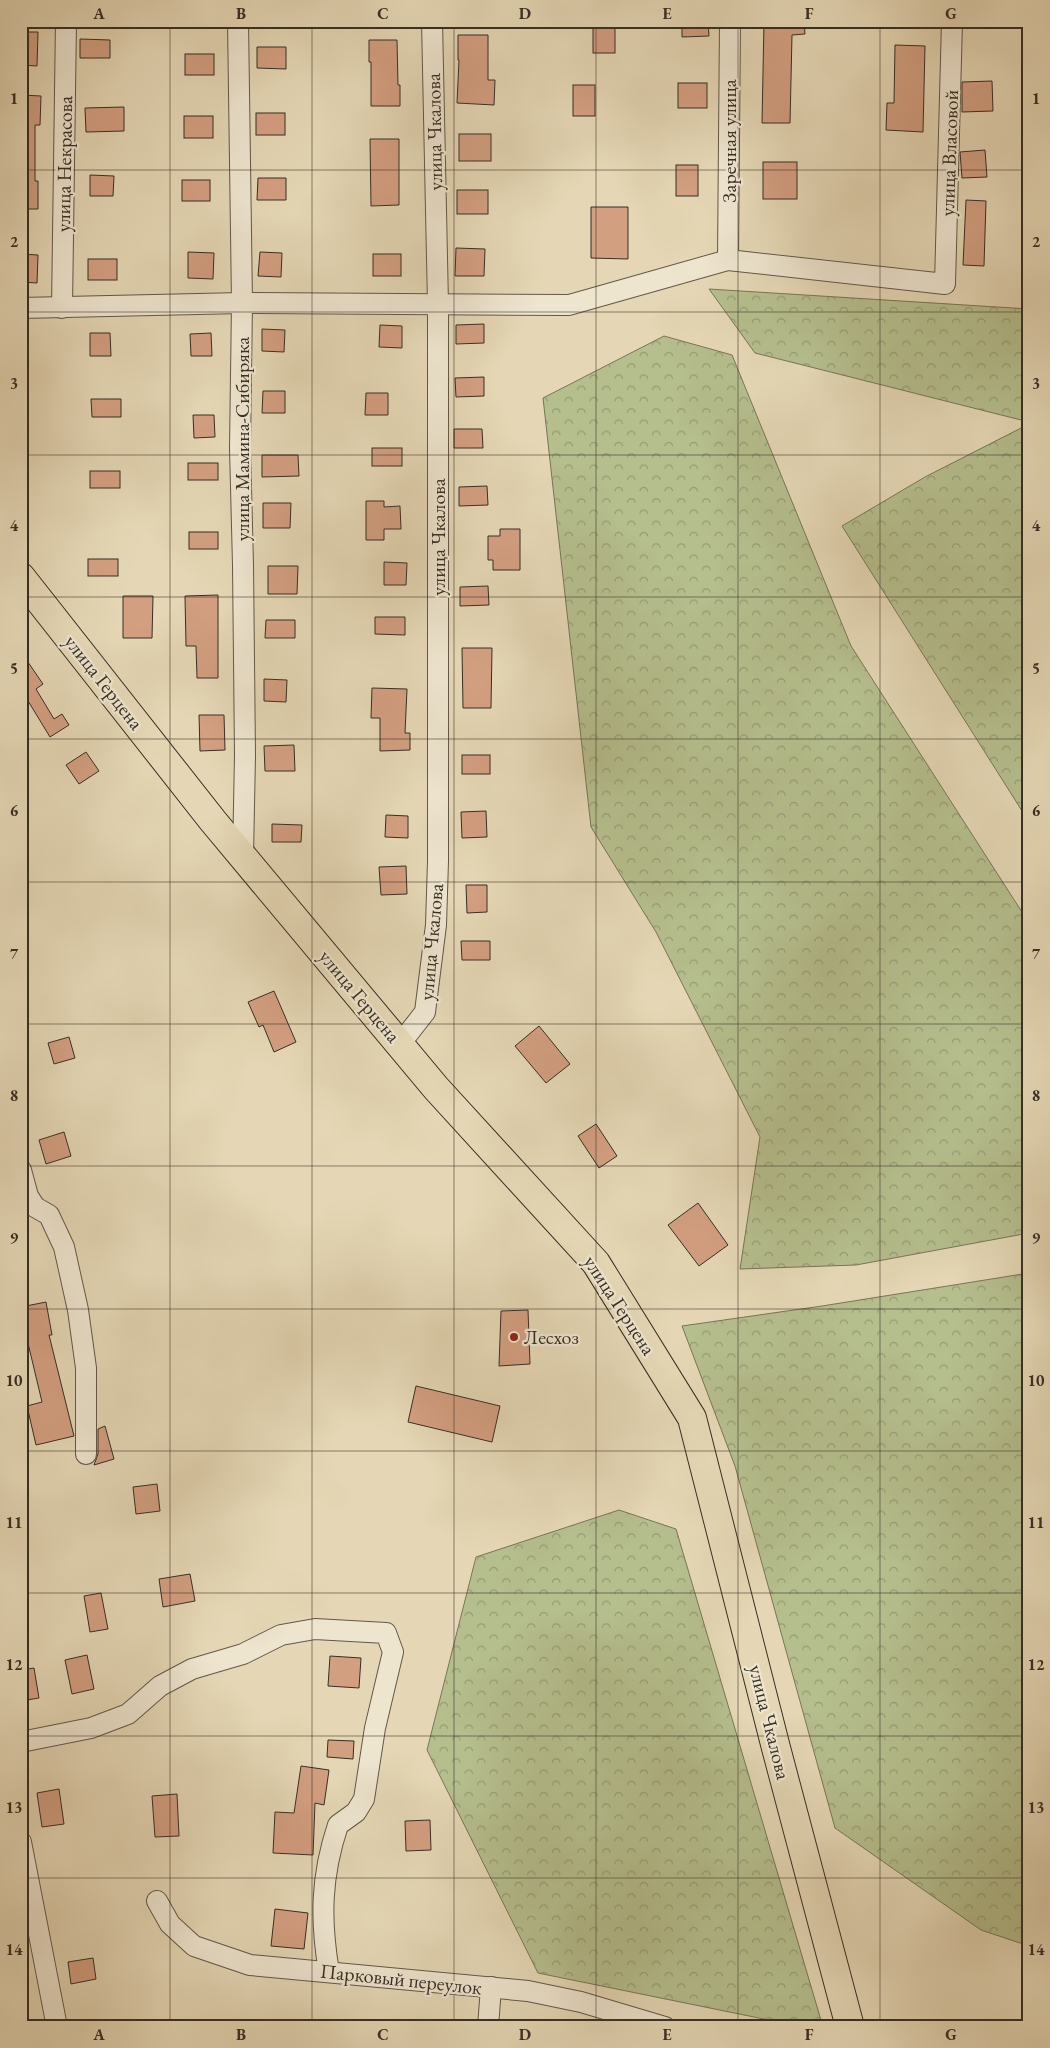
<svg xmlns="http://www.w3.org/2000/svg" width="1050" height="2048" font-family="'EB Garamond',serif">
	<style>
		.forest { fill: url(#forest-crowns); stroke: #767658 }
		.building { fill: #d39f81; stroke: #372e24 }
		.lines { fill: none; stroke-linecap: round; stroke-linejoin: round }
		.minor-casing { stroke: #625848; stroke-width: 22 }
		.primary-casing { stroke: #372e24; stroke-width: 30 }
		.minor { stroke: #eee5cf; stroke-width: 20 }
		.primary { stroke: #e5d7b5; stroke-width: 28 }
		.grid { fill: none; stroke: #372e24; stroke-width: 1; stroke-opacity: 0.55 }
		.poi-dot { fill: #8f2418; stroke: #eee5cf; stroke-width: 2 }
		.labels { text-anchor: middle; stroke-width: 4.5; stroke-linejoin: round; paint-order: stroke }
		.street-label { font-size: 20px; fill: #372e24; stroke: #eee5cf }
		.poi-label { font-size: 20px; fill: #372e24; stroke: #eee5cf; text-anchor: start }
		.neatline { fill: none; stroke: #372e24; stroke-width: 2 }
		.grid-label { font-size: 16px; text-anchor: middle; font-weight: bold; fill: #372e24 }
	</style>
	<defs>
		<pattern id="forest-crowns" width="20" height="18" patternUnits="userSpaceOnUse" patternTransform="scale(1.25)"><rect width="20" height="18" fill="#b5be8d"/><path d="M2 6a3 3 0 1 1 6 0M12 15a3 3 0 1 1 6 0" fill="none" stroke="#949b73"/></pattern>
	</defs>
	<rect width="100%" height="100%" fill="#e5d7b5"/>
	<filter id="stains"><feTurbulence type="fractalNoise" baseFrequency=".004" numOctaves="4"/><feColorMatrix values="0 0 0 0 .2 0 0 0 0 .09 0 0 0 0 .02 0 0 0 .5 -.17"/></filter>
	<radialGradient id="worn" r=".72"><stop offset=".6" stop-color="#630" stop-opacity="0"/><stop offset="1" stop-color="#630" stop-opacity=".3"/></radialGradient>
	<g class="forest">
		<path d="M 709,289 L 1029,309 L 1029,422 L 755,353 Z"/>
		<path d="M 664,336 L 732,355 L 851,646 L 1029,923 L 1029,1233 L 856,1265 L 740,1269 L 760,1137 L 656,932 L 591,827 L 543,398 Z"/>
		<path d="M 1029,424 L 1029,822 L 842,526 L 925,477 Z"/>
		<path d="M 1029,1273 L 1029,1946 L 981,1930 L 835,1828 L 735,1466 L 682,1326 L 822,1306 Z"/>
		<path d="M 619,1510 L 676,1529 L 823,2027 L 803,2027 L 538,1973 L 427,1750 L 476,1557 Z"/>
	</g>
	<g class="building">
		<path d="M 682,21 L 708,21 L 709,36 L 682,37 Z"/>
		<path d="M 764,21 L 804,21 L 805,34 L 792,35 L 790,123 L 762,123 Z"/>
		<rect x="593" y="22" width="22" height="31"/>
		<path d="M 21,32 L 38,32 L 37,66 L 21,65 Z"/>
		<path d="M 458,35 L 488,35 L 488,80 L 495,80 L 494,105 L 457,103 L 459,60 L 458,60 Z"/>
		<path d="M 80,39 L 110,40 L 110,58 L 80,58 Z"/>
		<path d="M 369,40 L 397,40 L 398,85 L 400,85 L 400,106 L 371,106 L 371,62 L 369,62 Z"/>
		<path d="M 895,45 L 925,46 L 923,132 L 886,130 L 887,103 L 894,103 Z"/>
		<path d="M 257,47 L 286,47 L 286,69 L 257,68 Z"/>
		<rect x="185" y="54" width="29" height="21"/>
		<path d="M 992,81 L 993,111 L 962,112 L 962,82 Z"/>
		<rect x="678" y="83" width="29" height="25"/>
		<rect x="573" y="85" width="22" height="31"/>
		<path d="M 21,95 L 41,96 L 40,125 L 35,125 L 35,181 L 38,181 L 38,209 L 21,209 Z"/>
		<path d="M 124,107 L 124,131 L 86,132 L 85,108 Z"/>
		<rect x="256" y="113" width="29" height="22"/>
		<rect x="184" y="116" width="29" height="22"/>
		<rect x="459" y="134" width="32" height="27"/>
		<path d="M 370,139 L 399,139 L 399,205 L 371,206 Z"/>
		<path d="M 985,150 L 987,177 L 962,178 L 960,152 Z"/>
		<rect x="763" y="162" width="34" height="37"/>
		<rect x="676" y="165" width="22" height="31"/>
		<path d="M 90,175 L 114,176 L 113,196 L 90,196 Z"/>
		<path d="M 258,178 L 286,178 L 286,200 L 257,200 Z"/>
		<rect x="182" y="180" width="28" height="21"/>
		<rect x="457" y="190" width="31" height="24"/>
		<path d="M 966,200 L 986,201 L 984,266 L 963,265 Z"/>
		<path d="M 591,207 L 628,207 L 628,259 L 591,258 Z"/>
		<path d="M 456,248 L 485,249 L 484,276 L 455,276 Z"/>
		<path d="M 188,252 L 214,253 L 213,279 L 188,278 Z"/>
		<path d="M 260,252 L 282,253 L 281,277 L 258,276 Z"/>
		<path d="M 21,254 L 38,255 L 37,283 L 21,282 Z"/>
		<rect x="373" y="254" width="28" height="22"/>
		<rect x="88" y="259" width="29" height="21"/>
		<path d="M 484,324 L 484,343 L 456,344 L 456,325 Z"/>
		<path d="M 380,325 L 402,326 L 402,348 L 379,347 Z"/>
		<path d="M 262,329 L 285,330 L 284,352 L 262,351 Z"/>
		<path d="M 90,333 L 110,333 L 111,356 L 90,356 Z"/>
		<path d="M 211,333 L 212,356 L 191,356 L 190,334 Z"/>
		<path d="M 484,377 L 484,396 L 456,397 L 455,378 Z"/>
		<path d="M 263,391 L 285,391 L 285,413 L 262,413 Z"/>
		<path d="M 366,393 L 388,393 L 388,415 L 365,415 Z"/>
		<path d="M 91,399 L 121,399 L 121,417 L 92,417 Z"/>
		<path d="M 193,415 L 214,415 L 215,437 L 194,438 Z"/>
		<path d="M 454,429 L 482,429 L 483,448 L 454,448 Z"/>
		<rect x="372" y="448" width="30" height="18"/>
		<path d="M 262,455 L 298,455 L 299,476 L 262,477 Z"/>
		<rect x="188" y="463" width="30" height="17"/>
		<rect x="90" y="471" width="30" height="17"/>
		<path d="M 487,486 L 488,505 L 459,506 L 459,487 Z"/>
		<path d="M 366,501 L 384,501 L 384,507 L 400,506 L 401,529 L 384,529 L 384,540 L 366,540 Z"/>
		<path d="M 263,503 L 291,503 L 290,528 L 263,528 Z"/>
		<path d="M 500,529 L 520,529 L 520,570 L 493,570 L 493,560 L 488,560 L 488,536 L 500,536 Z"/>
		<rect x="189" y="532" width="29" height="17"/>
		<rect x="88" y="559" width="30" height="17"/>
		<path d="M 384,562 L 407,563 L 406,585 L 384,585 Z"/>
		<path d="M 268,566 L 298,566 L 297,594 L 268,594 Z"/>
		<path d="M 488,586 L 489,605 L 460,606 L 460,587 Z"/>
		<path d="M 218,595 L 218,678 L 197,678 L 196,646 L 186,646 L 185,596 Z"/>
		<path d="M 123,596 L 153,596 L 152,638 L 123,638 Z"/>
		<path d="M 375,617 L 405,617 L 405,635 L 375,634 Z"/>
		<path d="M 266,620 L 295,620 L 295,638 L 265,638 Z"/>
		<path d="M 462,648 L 492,648 L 491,708 L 463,708 Z"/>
		<path d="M 21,652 L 43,684 L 36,689 L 54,719 L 62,714 L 69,725 L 50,737 L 25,696 L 21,699 Z"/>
		<path d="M 264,679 L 287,680 L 286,702 L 264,701 Z"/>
		<path d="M 372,688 L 407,689 L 405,733 L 410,733 L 410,750 L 380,751 L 380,718 L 371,718 Z"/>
		<path d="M 199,715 L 224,715 L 225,750 L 200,751 Z"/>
		<path d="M 294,745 L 295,771 L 265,771 L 264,746 Z"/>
		<path d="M 86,752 L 99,771 L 79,784 L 66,765 Z"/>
		<rect x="462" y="755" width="28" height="19"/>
		<path d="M 486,811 L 487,837 L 462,838 L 461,812 Z"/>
		<path d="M 386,815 L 408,816 L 408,838 L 385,837 Z"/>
		<path d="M 272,824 L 302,825 L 301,842 L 272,842 Z"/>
		<path d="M 406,866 L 407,894 L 381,895 L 379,867 Z"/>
		<path d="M 466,885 L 487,885 L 487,912 L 467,913 Z"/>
		<path d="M 461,941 L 490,941 L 490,960 L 462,960 Z"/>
		<path d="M 274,991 L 296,1042 L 274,1052 L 263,1025 L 259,1027 L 248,1002 Z"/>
		<path d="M 539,1026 L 570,1064 L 546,1083 L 515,1046 Z"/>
		<path d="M 69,1037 L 75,1058 L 54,1064 L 48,1043 Z"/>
		<path d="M 596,1124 L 617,1156 L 599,1168 L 578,1136 Z"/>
		<path d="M 64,1132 L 71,1156 L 46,1164 L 39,1140 Z"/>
		<path d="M 698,1203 L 728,1245 L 699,1266 L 668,1225 Z"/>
		<path d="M 46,1302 L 52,1335 L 49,1335 L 74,1436 L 36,1445 L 27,1406 L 42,1402 L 27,1339 L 21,1340 L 21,1307 Z"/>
		<path d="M 528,1310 L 530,1364 L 499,1366 L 501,1311 Z"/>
		<path d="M 416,1386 L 500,1406 L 492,1442 L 408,1422 Z"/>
		<path d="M 105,1426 L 114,1459 L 94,1465 L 98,1454 L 98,1429 Z"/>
		<path d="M 157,1484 L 160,1511 L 136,1514 L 133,1487 Z"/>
		<path d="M 190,1574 L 195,1601 L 163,1607 L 159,1579 Z"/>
		<path d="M 101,1593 L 108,1629 L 90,1632 L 84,1596 Z"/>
		<path d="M 87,1655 L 94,1689 L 72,1694 L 65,1660 Z"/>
		<path d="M 330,1656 L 361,1658 L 359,1688 L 328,1686 Z"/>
		<path d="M 34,1668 L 39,1698 L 21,1701 L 21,1670 Z"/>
		<path d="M 328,1740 L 354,1741 L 353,1759 L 327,1757 Z"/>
		<path d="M 301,1766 L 329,1770 L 324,1805 L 315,1803 L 313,1855 L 273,1853 L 275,1812 L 294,1813 Z"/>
		<path d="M 59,1789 L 64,1824 L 42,1827 L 37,1793 Z"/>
		<path d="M 177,1794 L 179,1836 L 155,1837 L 152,1796 Z"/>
		<path d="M 430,1820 L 431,1850 L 406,1851 L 405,1821 Z"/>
		<path d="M 275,1909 L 308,1913 L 304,1949 L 271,1946 Z"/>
		<path d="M 93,1958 L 96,1979 L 71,1984 L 68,1962 Z"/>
	</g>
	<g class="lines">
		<g class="minor-casing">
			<g id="minor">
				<path d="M 238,21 L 242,303 L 240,448 L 243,565 L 245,755 L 243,857"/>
				<path d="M 728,260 L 730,21"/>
				<path d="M 21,308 L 242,303 L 569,305 L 728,260 L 945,284 L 952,21"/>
				<path d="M 62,308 L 66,21"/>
				<path d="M 400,1044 L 425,1012 L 436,925 L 438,861 L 438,305 L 432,21"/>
				<path d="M 21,1170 L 28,1196 L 35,1207 L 49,1215 L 64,1247 L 78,1310 L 86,1368 L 86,1454"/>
				<path d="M 21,1742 L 91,1728 L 128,1714 L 160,1686 L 192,1669 L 243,1654 L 281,1635 L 315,1629 L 386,1633 L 393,1652 L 375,1728 L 364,1799 L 356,1812 L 338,1825 C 321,1876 320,1919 329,1972"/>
				<path d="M 21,1842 L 57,2027"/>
				<path d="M 157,1901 L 170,1924 L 194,1946 L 250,1965 L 528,1991 L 581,2002 L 665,2027"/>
				<path d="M 488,2027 L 491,1987"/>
			</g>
		</g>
		<g class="primary-casing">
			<path id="primary" d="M 21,577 L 213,821 L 436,1088 L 596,1263 L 692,1418 L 776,1748 L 850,2027"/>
		</g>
		<use href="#minor" class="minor"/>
		<use href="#primary" class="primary"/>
	</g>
	<path class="grid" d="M 170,21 L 170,2027M 312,21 L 312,2027M 454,21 L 454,2027M 596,21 L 596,2027M 738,21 L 738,2027M 880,21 L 880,2027M 21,170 L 1029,170M 21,312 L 1029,312M 21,455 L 1029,455M 21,597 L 1029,597M 21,739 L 1029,739M 21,882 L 1029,882M 21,1024 L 1029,1024M 21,1166 L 1029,1166M 21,1309 L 1029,1309M 21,1451 L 1029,1451M 21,1593 L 1029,1593M 21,1736 L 1029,1736M 21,1878 L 1029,1878"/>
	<circle class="poi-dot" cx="514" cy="1337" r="5"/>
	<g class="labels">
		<g class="street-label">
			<text transform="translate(434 132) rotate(-91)" y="7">улица Чкалова</text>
			<text transform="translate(729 141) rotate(-90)" y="7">Заречная улица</text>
			<text transform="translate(949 153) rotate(-88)" y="7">улица Власовой</text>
			<text transform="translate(64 164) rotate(-89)" y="7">улица Некрасова</text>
			<text transform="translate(242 439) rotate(-90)" y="7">улица Мамина-Сибиряка</text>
			<text transform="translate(438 537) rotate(-90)" y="7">улица Чкалова</text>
			<text transform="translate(104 682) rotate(52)" y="7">улица Герцена</text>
			<text transform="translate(431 942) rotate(-85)" y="7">улица Чкалова</text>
			<text transform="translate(360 996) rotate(50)" y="7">улица Герцена</text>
			<text transform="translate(620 1305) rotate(57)" y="7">улица Герцена</text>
			<text transform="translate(770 1722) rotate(76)" y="7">улица Чкалова</text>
			<text transform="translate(401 1979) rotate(6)" y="7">Парковый переулок</text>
		</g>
		<g class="poi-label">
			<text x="524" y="1344">Лесхоз</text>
		</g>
	</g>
	<rect width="1050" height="2048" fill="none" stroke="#e5d7b5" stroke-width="55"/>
	<rect x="28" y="28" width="994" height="1992" class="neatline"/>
	<g class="grid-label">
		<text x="99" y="19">A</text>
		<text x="241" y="19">B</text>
		<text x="383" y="19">C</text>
		<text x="525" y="19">D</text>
		<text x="667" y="19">E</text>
		<text x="809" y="19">F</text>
		<text x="951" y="19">G</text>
		<text x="14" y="104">1</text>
		<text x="1036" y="104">1</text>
		<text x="14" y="247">2</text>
		<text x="1036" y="247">2</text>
		<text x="14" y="389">3</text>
		<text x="1036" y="389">3</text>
		<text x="14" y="531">4</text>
		<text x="1036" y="531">4</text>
		<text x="14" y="674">5</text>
		<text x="1036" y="674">5</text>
		<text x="14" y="816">6</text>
		<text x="1036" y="816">6</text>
		<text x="14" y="959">7</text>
		<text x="1036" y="959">7</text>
		<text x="14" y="1101">8</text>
		<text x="1036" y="1101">8</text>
		<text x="14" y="1243">9</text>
		<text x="1036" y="1243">9</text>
		<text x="14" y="1386">10</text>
		<text x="1036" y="1386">10</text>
		<text x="14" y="1528">11</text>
		<text x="1036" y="1528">11</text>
		<text x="14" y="1670">12</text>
		<text x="1036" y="1670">12</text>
		<text x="14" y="1813">13</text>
		<text x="1036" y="1813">13</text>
		<text x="14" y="1955">14</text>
		<text x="1036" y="1955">14</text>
		<text x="99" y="2040">A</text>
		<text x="241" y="2040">B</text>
		<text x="383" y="2040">C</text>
		<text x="525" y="2040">D</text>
		<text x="667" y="2040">E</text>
		<text x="809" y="2040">F</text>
		<text x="951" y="2040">G</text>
	</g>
	<rect width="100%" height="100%" filter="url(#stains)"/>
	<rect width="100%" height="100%" fill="url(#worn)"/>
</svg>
